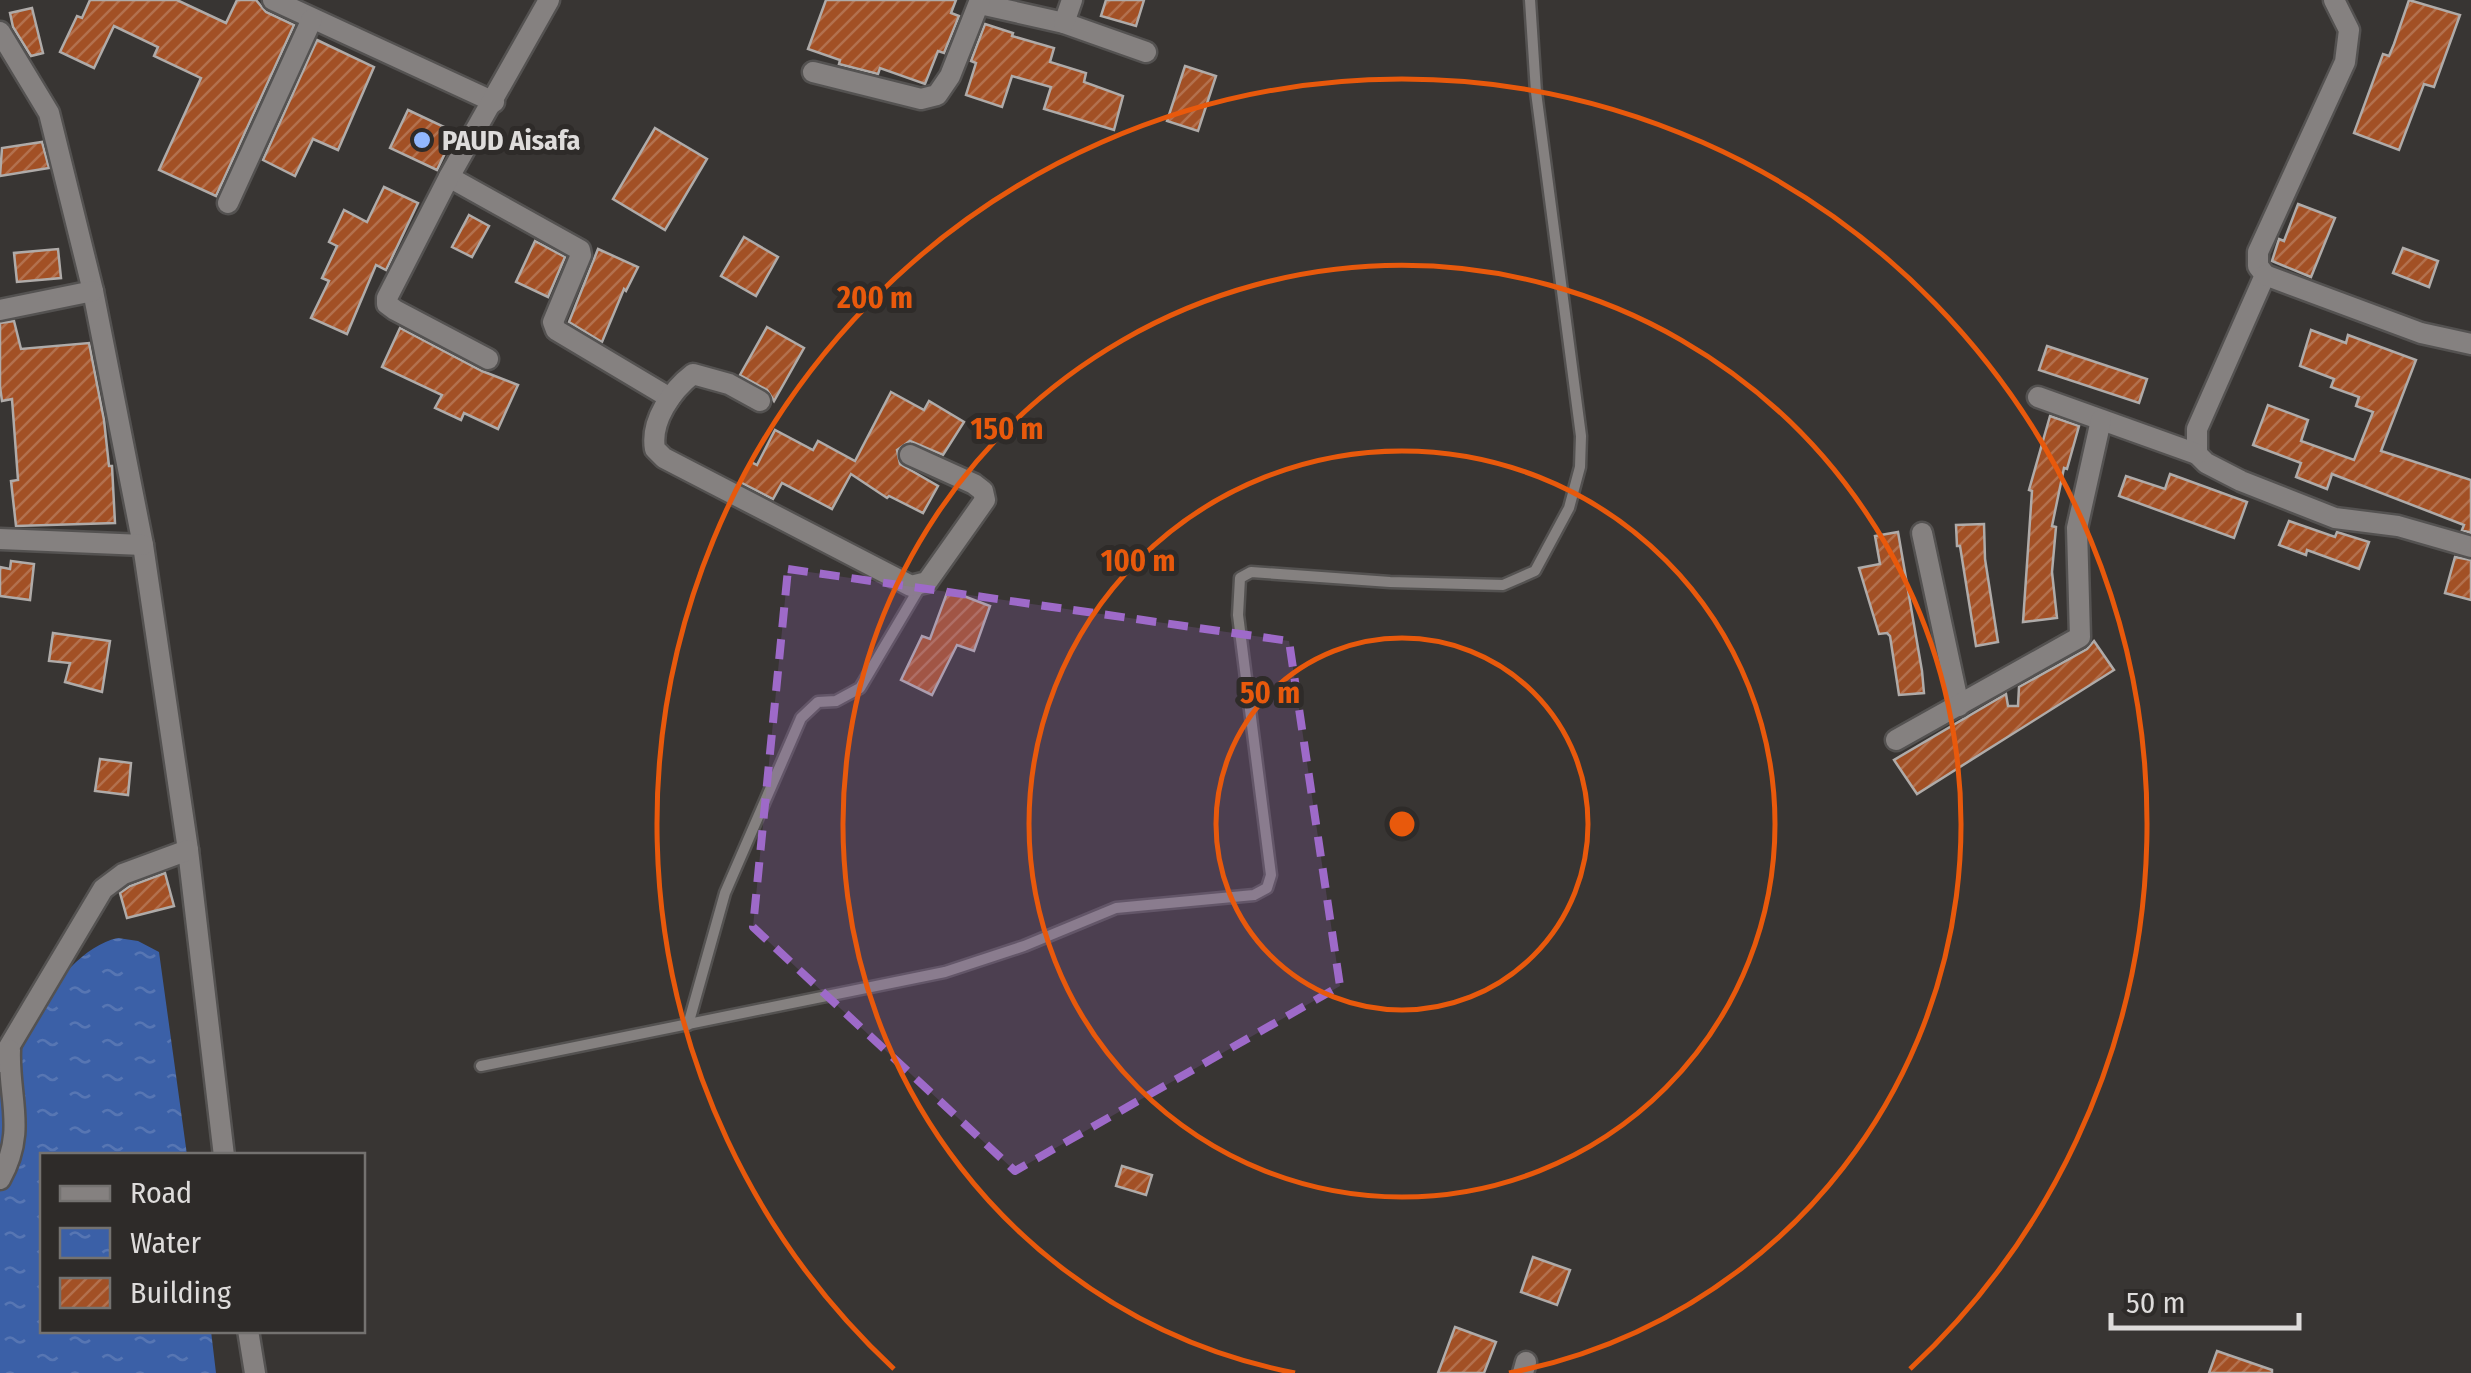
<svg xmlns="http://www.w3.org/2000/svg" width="2471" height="1373" font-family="'Fira Sans Condensed',sans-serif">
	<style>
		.water { fill: url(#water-ripples) }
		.building { fill: url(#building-hatch); stroke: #afaba9; stroke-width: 2.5 }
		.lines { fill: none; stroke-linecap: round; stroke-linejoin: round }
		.service-casing { stroke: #545251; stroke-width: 15 }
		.minor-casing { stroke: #545251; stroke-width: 25 }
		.service { stroke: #858180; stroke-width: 10 }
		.minor { stroke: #858180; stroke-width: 20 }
		.marked { fill: #9e6ac9; fill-opacity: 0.2; stroke: #9e6ac9; stroke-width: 8; stroke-dasharray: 20 12; stroke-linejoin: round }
		.ring { fill: none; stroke: #e8590c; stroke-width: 5 }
		.poi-dot { fill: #92b7fd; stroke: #2e2b29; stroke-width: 4 }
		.labels { text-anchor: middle; stroke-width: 10; stroke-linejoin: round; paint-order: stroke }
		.poi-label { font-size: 28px; font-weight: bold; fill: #dedcdb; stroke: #2e2b29; text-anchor: start }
		.centre { fill: #e8590c; stroke: #2e2b29; stroke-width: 5 }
		.ring-label { font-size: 30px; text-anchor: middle; font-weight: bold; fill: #e8590c; stroke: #2e2b29; stroke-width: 10; stroke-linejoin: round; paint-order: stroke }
	</style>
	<defs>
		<pattern id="water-ripples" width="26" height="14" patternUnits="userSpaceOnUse" patternTransform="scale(2.5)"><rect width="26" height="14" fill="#3b60a7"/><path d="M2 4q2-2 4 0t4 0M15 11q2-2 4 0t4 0" fill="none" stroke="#5776b3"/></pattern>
		<pattern id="building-hatch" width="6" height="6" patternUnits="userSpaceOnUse" patternTransform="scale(2.5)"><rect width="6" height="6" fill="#a25025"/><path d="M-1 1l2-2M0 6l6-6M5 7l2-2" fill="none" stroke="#b3714e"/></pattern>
	</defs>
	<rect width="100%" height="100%" fill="#383533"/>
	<path class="water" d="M 118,938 L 138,941 L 159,952 L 187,1155 L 42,1156 L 42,1330 L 211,1331 L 216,1373 L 0,1373 L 0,1087 C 14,1073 15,1056 23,1038 C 39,1001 78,946 118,938 Z"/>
	<g class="building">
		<path d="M 90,0 L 177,0 L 226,23 L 237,0 L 256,0 L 266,12 L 294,25 L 216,196 L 159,170 L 201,78 L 154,56 L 158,47 L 114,26 L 94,68 L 60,52 L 77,16 L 82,18 Z"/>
		<path d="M 826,0 L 956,0 L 951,13 L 959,16 L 944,53 L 938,51 L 925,84 L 880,68 L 878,74 L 839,64 L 840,60 L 808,49 Z"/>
		<path d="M 1106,0 L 1144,0 L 1136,26 L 1101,16 Z"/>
		<path d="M 2409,0 L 2460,15 L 2434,87 L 2424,84 L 2399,150 L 2354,133 L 2383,54 L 2389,56 L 2394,44 Z"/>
		<path d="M 32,8 L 43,53 L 31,56 L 13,27 L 10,13 Z"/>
		<path d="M 985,24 L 1013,33 L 1012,36 L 1054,48 L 1050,62 L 1086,73 L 1084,82 L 1123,96 L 1114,130 L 1044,109 L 1051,87 L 1012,76 L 1002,107 L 966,95 L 976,63 L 971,61 Z"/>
		<path d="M 317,40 L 374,67 L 338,150 L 313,139 L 295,176 L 263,160 Z"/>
		<path d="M 1185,66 L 1216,76 L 1198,131 L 1167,121 Z"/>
		<path d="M 408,110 L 455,132 L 437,170 L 390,148 Z"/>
		<path d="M 655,128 L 707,159 L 665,230 L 613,199 Z"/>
		<path d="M 42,142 L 49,168 L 0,176 L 2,148 Z"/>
		<path d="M 384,187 L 418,203 L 386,270 L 376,265 L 347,334 L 311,318 L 329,281 L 322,278 L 337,246 L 329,242 L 344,210 L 367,222 Z"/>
		<path d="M 2298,204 L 2335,218 L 2311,277 L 2272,261 L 2279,239 L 2284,241 Z"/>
		<path d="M 469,215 L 489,226 L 472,257 L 452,247 Z"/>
		<path d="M 744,237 L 778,257 L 756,296 L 721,276 Z"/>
		<path d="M 535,241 L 565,257 L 548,297 L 516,282 Z"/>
		<path d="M 2403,248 L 2438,261 L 2429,287 L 2393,273 Z"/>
		<path d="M 58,249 L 61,278 L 17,282 L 14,253 Z"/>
		<path d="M 598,249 L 638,267 L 626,291 L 624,289 L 602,342 L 569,322 Z"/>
		<path d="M 14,321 L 21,349 L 89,343 L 104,420 L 109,466 L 112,466 L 115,523 L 16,526 L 11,481 L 18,480 L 12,399 L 2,401 L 0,387 L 0,323 Z"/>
		<path d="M 767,327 L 804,348 L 774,401 L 767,390 L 740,375 Z"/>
		<path d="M 400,328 L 482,371 L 518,385 L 498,429 L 464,413 L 461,420 L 435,408 L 442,395 L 382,367 Z"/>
		<path d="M 2311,330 L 2346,343 L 2348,335 L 2416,360 L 2381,451 L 2471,480 L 2471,533 L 2462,530 L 2464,525 L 2332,474 L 2327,489 L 2296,477 L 2301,463 L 2253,445 L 2268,405 L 2308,420 L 2301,441 L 2354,460 L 2373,412 L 2356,406 L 2359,397 L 2331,387 L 2334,379 L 2300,366 Z"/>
		<path d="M 2047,346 L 2147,379 L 2139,403 L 2039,370 Z"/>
		<path d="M 891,392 L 924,410 L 929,401 L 964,422 L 943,455 L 910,441 L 897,450 L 900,464 L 938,486 L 923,513 L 889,496 L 887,498 L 851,474 L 832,509 L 782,483 L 773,499 L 740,482 L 751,462 L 757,465 L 775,430 L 813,450 L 818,441 L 855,461 Z"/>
		<path d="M 2050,416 L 2079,426 L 2067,469 L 2064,468 L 2052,526 L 2056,527 L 2052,572 L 2057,618 L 2023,622 L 2032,491 L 2029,490 Z"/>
		<path d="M 2170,474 L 2247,502 L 2234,538 L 2119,496 L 2126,476 L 2165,489 Z"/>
		<path d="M 2289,521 L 2335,537 L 2337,532 L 2369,542 L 2359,569 L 2307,550 L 2306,555 L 2279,545 Z"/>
		<path d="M 1984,524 L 1985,559 L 1998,642 L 1976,646 L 1960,546 L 1957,546 L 1956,525 Z"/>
		<path d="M 1898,532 L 1922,671 L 1924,693 L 1899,695 L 1890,636 L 1887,633 L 1879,634 L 1859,568 L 1880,564 L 1875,536 Z"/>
		<path d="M 2455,557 L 2471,560 L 2471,600 L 2445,593 Z"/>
		<path d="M 11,561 L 34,564 L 30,600 L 0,596 L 0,567 L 10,569 Z"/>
		<path d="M 948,590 L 990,606 L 974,651 L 957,645 L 932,695 L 901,680 L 922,636 L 930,639 Z"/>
		<path d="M 53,633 L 110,641 L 102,692 L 65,682 L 70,663 L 49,661 Z"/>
		<path d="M 2094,641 L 2114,670 L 1917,794 L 1894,760 L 2006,694 L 2008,706 L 2018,706 L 2019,687 L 2087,649 Z"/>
		<path d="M 100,759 L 131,763 L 128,795 L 95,791 Z"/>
		<path d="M 165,873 L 174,906 L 127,918 L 120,893 L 130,886 Z"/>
		<path d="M 1122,1166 L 1152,1175 L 1146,1195 L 1116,1186 Z"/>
		<path d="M 1533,1257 L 1570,1270 L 1557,1305 L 1521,1292 Z"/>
		<path d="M 1455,1327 L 1496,1342 L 1484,1373 L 1438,1373 Z"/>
		<path d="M 2217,1351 L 2272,1370 L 2272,1373 L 2209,1373 Z"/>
	</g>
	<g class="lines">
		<g class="service-casing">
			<g id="service">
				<path d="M 688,1025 L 725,893 L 801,718 L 818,702 L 836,701 L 860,688 L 921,585"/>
				<path d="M 481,1066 L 945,972 L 1024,946 L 1116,908 L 1254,895 L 1267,888 L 1271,875 L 1238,615 L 1240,578 L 1251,572 L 1390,582 L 1503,585 L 1535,571 L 1569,508 L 1580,467 L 1581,436 L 1536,92 L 1530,0"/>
			</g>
		</g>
		<g class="minor-casing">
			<g id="minor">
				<path d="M 273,0 L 494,102"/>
				<path d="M 2334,0 L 2349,30 L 2345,62 L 2258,252 L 2258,266 L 2265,275 L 2197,429 L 2197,454 L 2206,463 L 2241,481 L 2335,518 L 2398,526 L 2471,547"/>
				<path d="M 980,4 L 1064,23 L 1146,52"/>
				<path d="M 1064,23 L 1072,0"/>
				<path d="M 0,32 L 49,113 L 93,291 L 143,545 L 188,850 L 224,1156"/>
				<path d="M 813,72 L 921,99 L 937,95 L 950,76 L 980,0"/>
				<path d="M 449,177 L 580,250 L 581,255 L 553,322 L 556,330 L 670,398"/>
				<path d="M 228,203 L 312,19"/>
				<path d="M 2265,275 L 2421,333 L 2471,344"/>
				<path d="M 0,310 L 93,291"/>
				<path d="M 488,359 L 395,310 L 387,304 L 387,298 L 449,177 L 549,0"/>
				<path d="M 2038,397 L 2197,454"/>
				<path d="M 760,401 L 729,384 L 693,374 C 672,390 650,421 655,449 L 664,458 L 911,586 L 927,582 L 985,500 L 983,491 L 974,484 L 910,455"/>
				<path d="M 1922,533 L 1959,706"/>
				<path d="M 0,539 L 143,545"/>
				<path d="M 1896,740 L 2080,637 L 2077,528 L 2101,420"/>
				<path d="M 0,1062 L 103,889 L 123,874 L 188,850"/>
				<path d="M 0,1179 C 27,1131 8,1098 10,1050"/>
				<path d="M 248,1330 L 255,1373"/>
				<path d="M 1523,1373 L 1526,1362"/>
			</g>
		</g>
		<use href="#service" class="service"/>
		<use href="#minor" class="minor"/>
	</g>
	<path class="marked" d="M 788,569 L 1289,641 L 1340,986 L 1015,1171 L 753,927 Z"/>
	<g class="ring">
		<circle cx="1402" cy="824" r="186"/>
		<circle cx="1402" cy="824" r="373"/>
		<path d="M1295 1373A559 559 0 1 1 1509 1373"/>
		<path d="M894 1369A745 745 0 1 1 1910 1369"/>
	</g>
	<circle class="poi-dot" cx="422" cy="140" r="10"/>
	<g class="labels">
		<g class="poi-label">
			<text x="442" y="150">PAUD Aisafa</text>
		</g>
	</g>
	<circle cx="1402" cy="824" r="15" class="centre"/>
	<g class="ring-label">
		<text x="875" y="308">200 m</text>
		<text x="1007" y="439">150 m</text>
		<text x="1138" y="571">100 m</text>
		<text x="1270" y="703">50 m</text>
	</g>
	<rect x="40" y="1153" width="325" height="180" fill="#2e2b29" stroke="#747270" stroke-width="2.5"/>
	<rect x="60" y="1186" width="50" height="15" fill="#858180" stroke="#747270" stroke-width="2.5"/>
	<text x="130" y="1203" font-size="30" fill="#dedcdb">Road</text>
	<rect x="60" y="1228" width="50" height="30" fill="url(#water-ripples)" stroke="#747270" stroke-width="2.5"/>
	<text x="130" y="1253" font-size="30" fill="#dedcdb">Water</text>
	<rect x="60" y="1278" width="50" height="30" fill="url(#building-hatch)" stroke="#747270" stroke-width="2.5"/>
	<text x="130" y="1303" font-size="30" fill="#dedcdb">Building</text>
	<path d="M2111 1313v15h188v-15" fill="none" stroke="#dedcdb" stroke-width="5"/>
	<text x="2126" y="1313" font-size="30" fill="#dedcdb" stroke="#2e2b29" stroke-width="8" paint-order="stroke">50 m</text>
</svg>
